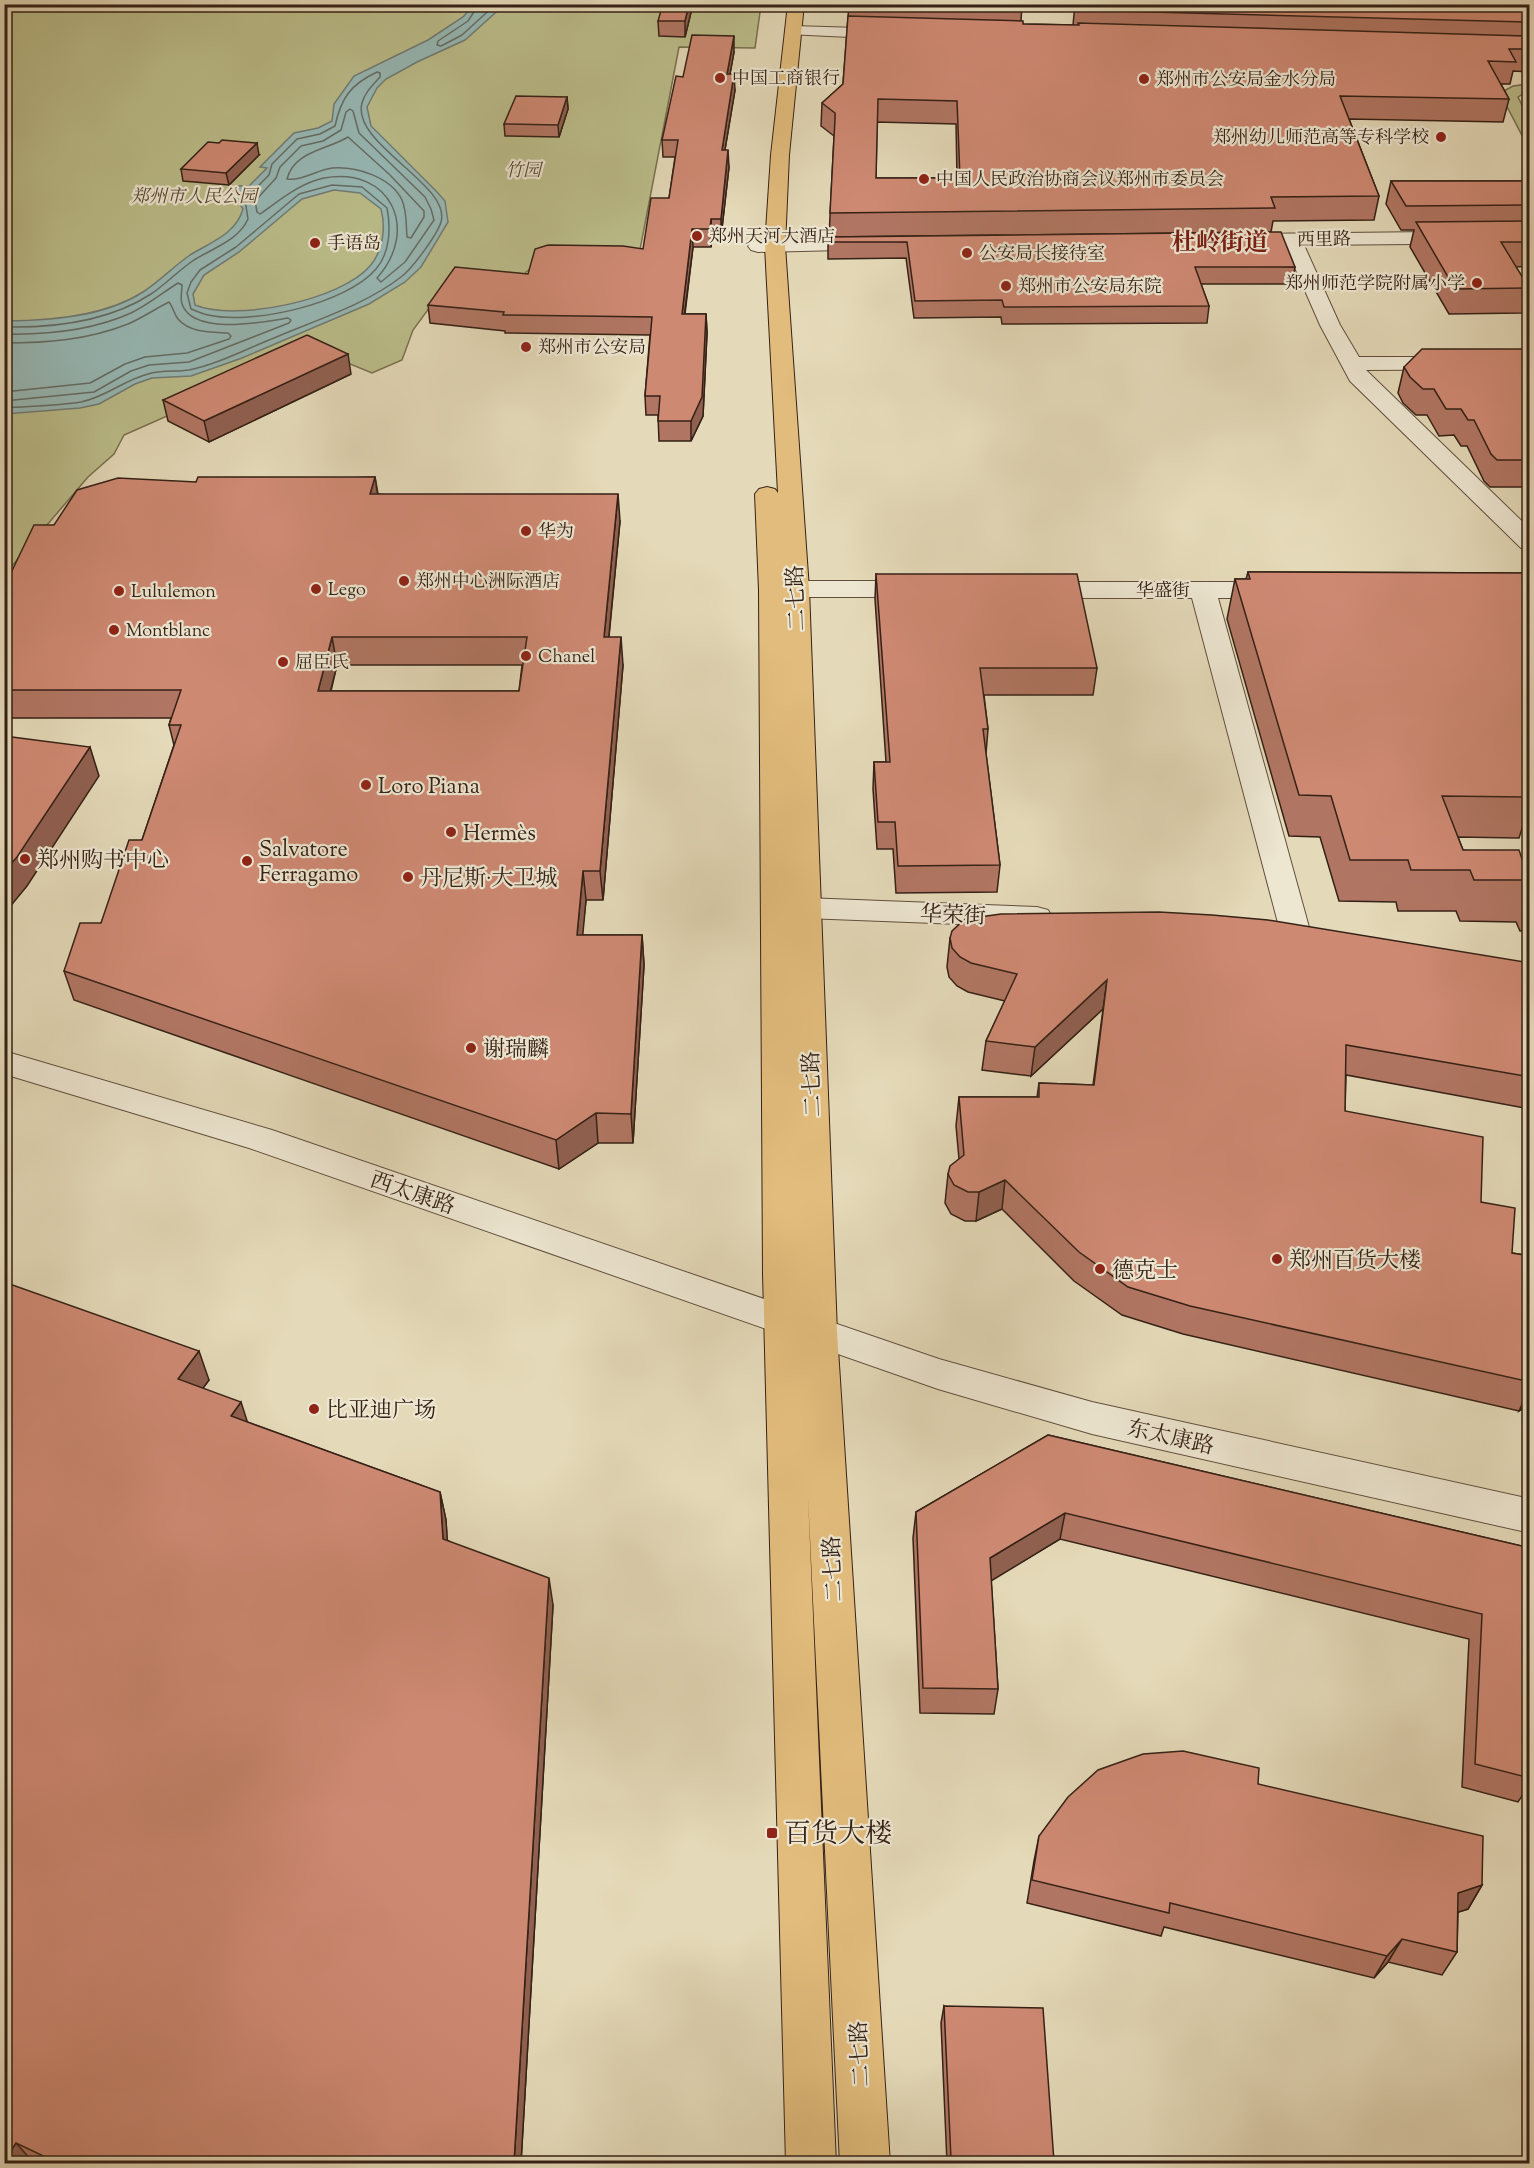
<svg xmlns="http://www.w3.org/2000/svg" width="1534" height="2168" font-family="'Sorts Mill Goudy','Noto Serif SC',serif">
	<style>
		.green { fill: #bbbd8a; stroke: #786f50; stroke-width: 1.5 }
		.water { fill: #97b9b6; stroke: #707c76; stroke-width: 1.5; fill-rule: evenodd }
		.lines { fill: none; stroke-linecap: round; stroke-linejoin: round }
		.shore { stroke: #666d66; stroke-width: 1.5 }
		.minor-casing { stroke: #614f3e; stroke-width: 2 }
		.major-casing { stroke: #352116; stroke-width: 2 }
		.minor { fill: #ede6d1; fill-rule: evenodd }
		.major { fill: #e2bc7c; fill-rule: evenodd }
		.wall { fill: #b17663; stroke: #352116; stroke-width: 1.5; fill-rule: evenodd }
		.shaded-wall { fill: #906050; stroke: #352116; stroke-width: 1.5 }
		.building { fill: #ce8973; stroke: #352116; stroke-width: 1.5; fill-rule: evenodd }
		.poi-dot { fill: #8f2418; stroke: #ede6d1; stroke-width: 2 }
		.labels { text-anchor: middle; stroke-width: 4.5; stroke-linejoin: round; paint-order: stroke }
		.far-poi-label { font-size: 18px; fill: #352116; stroke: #ede6d1; text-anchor: start }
		.far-park-label { font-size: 18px; font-style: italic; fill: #564833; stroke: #ede6d1 }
		.far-street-label { font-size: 18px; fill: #352116; stroke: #ede6d1 }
		.street-label { font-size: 22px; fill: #352116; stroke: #ede6d1 }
		.poi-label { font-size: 22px; fill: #352116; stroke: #ede6d1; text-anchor: start }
		.far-district-label { font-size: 24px; font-weight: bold; fill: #7a1f14; stroke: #ede6d1 }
		.near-poi-label { font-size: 27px; fill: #352116; stroke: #ede6d1; text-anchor: start }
	</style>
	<rect width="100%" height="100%" fill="#e4d9b8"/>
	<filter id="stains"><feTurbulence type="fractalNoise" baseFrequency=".00333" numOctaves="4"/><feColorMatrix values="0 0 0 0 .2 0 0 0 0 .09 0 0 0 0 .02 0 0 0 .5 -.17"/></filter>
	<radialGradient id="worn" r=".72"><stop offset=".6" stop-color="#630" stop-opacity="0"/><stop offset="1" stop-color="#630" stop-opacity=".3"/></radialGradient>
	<g class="green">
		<path d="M 5,5 L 761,5 L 755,48 L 679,47 L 638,260 L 543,260 L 526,272 L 518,286 L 449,281 L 413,330 L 402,360 L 372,373 L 316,350 L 124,435 L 114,454 L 88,477 L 5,574 Z"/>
		<path d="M 1529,84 L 1529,90 L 1518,97 L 1529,119 L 1529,149 L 1502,97 L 1502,92 L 1513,86 Z"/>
	</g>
	<path class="water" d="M 474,5 L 504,5 L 465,40 L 417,62 L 386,79 L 377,88 L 367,107 L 371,126 L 437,192 L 445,201 L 448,222 L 421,267 L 405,282 L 369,304 L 242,358 L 191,376 L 152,378 L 135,384 L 99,404 L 80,408 L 5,414 L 5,321 C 49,321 104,317 143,292 C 160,281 174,266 190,255 C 211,242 236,234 243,209 L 232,192 L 239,186 L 249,186 L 267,168 L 260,167 L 294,133 L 318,128 L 332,121 L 334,104 L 354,76 L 428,40 L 463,17 ZM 334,190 L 360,193 L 381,209 C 386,228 383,251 370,266 C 341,300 236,322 195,305 L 193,294 L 204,275 L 239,252 L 302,199 Z"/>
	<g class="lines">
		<g class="shore">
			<path d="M 479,4 L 468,21 L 438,41 L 437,45 L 441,46 L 462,35 L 496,4"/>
			<path d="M 350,109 L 353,111 L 359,133 L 425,197 L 431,209 L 434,220 L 405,262 L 381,282 L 377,278 C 420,230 391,166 324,178 C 300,183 280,200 260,214 L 257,212 L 255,201 L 276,178 L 280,167 L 301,146 L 323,141 L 341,130 L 346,112 Z"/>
			<path d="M 348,137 L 390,175 L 424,211 L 424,217 L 411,238 L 407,237 C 406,225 407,212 402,200 C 391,177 356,166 332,168 C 317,170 302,181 287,179 C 294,151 327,150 348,137 Z"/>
			<path d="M 332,185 L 362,187 L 387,208 C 391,228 390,253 376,269 C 346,304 252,325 208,315 C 202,314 197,311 191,309 L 187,293 L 191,282 L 200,270 L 236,247 L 299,194 Z"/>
			<path d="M 4,327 C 53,328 108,322 151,294 C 166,284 179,270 194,260 C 213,248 238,241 248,219 L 244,193 L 253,191 L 269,175 L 272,164 L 297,139 L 320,134 L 335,126 C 341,98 351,84 377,72 L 380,73 L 380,77 C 373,85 365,92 362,103 C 351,144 452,185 441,222 C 437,235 412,269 401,277 C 365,305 316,320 274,338 C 248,348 216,365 189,370 C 176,372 161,370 148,374 C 124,380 106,397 81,402 C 56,406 29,406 4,408"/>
			<path d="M 4,334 C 47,335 91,331 131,313 C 148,305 162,293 178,283 L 182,285 C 182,291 180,299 182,304 C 193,336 263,322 288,318 L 291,320 L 289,323 L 189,362 L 149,365 L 131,371 L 94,392 L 4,401"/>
			<path d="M 4,343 C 46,343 88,340 128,324 C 142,318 155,309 169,302 C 173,307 174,314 178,319 C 190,333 211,332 228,333 L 231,336 L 229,339 L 187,353 L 145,357 L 125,364 L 90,383 L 4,392"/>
		</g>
		<g class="minor-casing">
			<g id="minor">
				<path d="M 793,26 L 892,29 L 900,34 L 892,39 L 787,34 L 785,31 Z"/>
				<path d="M 1530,231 L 1530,243 L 1304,245 L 1340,325 L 1359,357 L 1530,357 L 1530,369 L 1366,370 L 1530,529 L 1530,550 L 1521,548 L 1350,381 L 1320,325 L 1285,245 L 1240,246 L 1233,244 L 1230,240 L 1233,236 L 1240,234 Z"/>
				<path d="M 873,239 L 880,241 L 883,245 L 880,249 L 758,252 L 751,250 L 748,246 L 751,242 L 758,240 Z"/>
				<path d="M 796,581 L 920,581 L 929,584 L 933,589 L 929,594 L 920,597 L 796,597 L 787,594 L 783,589 L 787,584 Z"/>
				<path d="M 1037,582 L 1277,582 L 1286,585 L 1290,590 L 1286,595 L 1277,598 L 1218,598 L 1312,938 L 1308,945 L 1297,948 L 1286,945 L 1282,938 L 1192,598 L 1037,598 L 1028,595 L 1024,590 L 1028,585 Z"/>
				<path d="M 805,898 L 1037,907 L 1048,910 L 1052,917 L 1048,924 L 1037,927 L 805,918 L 794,915 L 790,908 L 794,901 Z"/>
				<path d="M 4,1051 L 272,1130 L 939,1359 L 1092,1402 L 1530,1499 L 1530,1533 L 1092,1434 L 938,1389 L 249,1148 L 4,1074 Z"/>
			</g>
		</g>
		<g class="major-casing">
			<path id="major" d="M 788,4 L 804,4 L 789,155 L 785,246 L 809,589 L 837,1333 L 890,2164 L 840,2164 L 808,1496 L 836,2164 L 786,2164 L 763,1274 L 759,590 L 755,494 L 759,489 L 767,487 L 775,489 L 778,493 L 765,246 L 771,155 Z"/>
		</g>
		<use href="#minor" class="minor"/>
		<use href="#major" class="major"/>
	</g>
	<g class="wall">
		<path d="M 693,4 L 685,37 L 659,36 L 658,21 Z"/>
		<path d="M 849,4 L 1022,4 L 1021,21 L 1023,24 L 1073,25 L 1075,4 L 1530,4 L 1530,72 L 1513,71 L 1510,84 L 1501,84 L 1509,99 L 1503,122 L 1349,119 L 1379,196 L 1374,220 L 1273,221 L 1271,232 L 829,237 L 834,136 L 821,126 L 822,103 L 843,84 ZM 877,122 L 956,124 L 957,178 L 876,178 Z"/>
		<path d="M 734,52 L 730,74 L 735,90 L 725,150 L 729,167 L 721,237 L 712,237 L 711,247 L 693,247 L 685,314 L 706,314 L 707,333 L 703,416 L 691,441 L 659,441 L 658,415 L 646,415 L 645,396 L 650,335 L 505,333 L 505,331 L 430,323 L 428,305 L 528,274 L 643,249 L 669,198 L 675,157 L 663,157 L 662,140 L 683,77 Z"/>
		<path d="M 567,97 L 568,109 L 559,137 L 505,136 L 504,124 Z"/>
		<path d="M 259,155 L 229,185 L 183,181 L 181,169 Z"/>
		<path d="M 1391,181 L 1530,181 L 1530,266 L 1516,267 L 1529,288 L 1522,313 L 1449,314 L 1410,247 L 1414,230 L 1401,230 L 1386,204 Z"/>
		<path d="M 828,237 L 1295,267 L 1292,284 L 1201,284 L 1209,306 L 1207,323 L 1002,324 L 1001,317 L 914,318 L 906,258 L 828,259 Z"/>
		<path d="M 1530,349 L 1530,488 L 1529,487 L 1490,487 L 1484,481 L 1467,446 L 1461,446 L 1454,435 L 1439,436 L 1427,415 L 1416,415 L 1403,403 L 1398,393 L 1404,367 Z"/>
		<path d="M 351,374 L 209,442 L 168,421 L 163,400 Z"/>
		<path d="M 375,477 L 378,494 L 620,521 L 609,637 L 623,665 L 603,900 L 586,900 L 582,935 L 642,935 L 644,965 L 633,1143 L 598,1143 L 559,1169 L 74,1000 L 64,971 L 101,923 L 142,840 L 174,745 L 169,725 L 171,718 L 4,718 L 4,581 L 7,581 L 54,525 L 196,482 ZM 337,665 L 522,665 L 519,691 L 331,691 Z"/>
		<path d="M 1248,572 L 1530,573 L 1530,819 L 1525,819 L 1519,838 L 1458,837 L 1463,850 L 1522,859 L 1530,859 L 1530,931 L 1520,931 L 1516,922 L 1460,921 L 1456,911 L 1398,911 L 1396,902 L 1339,901 L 1320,837 L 1289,836 L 1227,619 L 1235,579 L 1246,579 Z"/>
		<path d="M 876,574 L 1097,668 L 1093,695 L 984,695 L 988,729 L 986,754 L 1000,865 L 997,892 L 896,893 L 893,849 L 877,849 L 873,789 L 874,762 L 886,762 L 875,599 Z"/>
		<path d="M 950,938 L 1530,963 L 1530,1109 L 1346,1075 L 1345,1111 L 1481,1202 L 1512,1253 L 1530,1256 L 1530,1404 L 1519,1411 L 1183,1334 L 1122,1315 L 1074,1281 L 1002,1209 L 976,1221 L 965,1221 L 951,1214 L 945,1203 L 948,1174 L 959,1159 L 956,1126 L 959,1097 L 1037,1097 L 1039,1083 L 1093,1085 L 1103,1009 L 1031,1076 L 982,1070 L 986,1041 L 1005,1001 L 968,992 L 957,986 L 949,977 L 947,967 Z"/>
		<path d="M 4,1282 L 209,1380 L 203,1388 L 247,1422 L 440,1492 L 446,1520 L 447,1540 L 553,1605 L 521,2163 L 35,2163 L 33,2162 L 32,2163 L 4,2163 Z"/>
		<path d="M 1048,1435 L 1530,1548 L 1530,1784 L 1518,1802 L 1462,1787 L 1469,1639 L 1060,1539 L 991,1580 L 998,1689 L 994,1714 L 920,1713 L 913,1538 L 916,1512 Z"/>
		<path d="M 1258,1784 L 1482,1885 L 1468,1909 L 1458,1912 L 1457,1952 L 1442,1975 L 1388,1962 L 1374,1978 L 1164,1927 L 1161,1936 L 1027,1903 L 1034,1861 L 1039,1836 Z"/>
		<path d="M 944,2006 L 1054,2162 L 1053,2163 L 947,2163 L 941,2023 Z"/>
	</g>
	<g class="shaded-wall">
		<path d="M 689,4 L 693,4 L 685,37 L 685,21 Z"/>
		<path d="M 734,36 L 734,52 L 727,90 L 727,74 Z"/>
		<path d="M 734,74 L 735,90 L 722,167 L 722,150 Z"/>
		<path d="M 567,97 L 568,109 L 559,137 L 558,125 Z"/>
		<path d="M 257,143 L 259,155 L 229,185 L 226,173 Z"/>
		<path d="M 728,150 L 729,167 L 721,237 L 721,219 Z"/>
		<path d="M 711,219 L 712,237 L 711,247 L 710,229 Z"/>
		<path d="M 692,229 L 693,247 L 682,333 L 682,314 Z"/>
		<path d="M 706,314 L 707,333 L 703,416 L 691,441 L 691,421 Z"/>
		<path d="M 348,354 L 351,374 L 209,442 L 204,421 Z"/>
		<path d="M 375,477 L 379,504 L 370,494 Z"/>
		<path d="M 618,494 L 620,521 L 606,665 L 604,637 Z"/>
		<path d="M 332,637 L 337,665 L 323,720 L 318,691 Z"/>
		<path d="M 621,637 L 623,665 L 603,900 L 600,871 Z"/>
		<path d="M 90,747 L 99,776 L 27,886 L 4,914 L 4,872 Z"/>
		<path d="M 583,871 L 586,900 L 580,965 L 577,935 Z"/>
		<path d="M 642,935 L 644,965 L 633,1143 L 631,1114 Z"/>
		<path d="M 1107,980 L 1103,1009 L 1031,1076 L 1035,1047 Z"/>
		<path d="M 596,1113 L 598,1143 L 559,1169 L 556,1140 Z"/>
		<path d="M 1005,1180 L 1002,1209 L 976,1221 L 979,1192 Z"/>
		<path d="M 199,1351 L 209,1380 L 188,1408 L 178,1379 Z"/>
		<path d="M 1530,1387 L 1530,1404 L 1519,1411 Z"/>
		<path d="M 241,1402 L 250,1430 L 231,1416 Z"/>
		<path d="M 440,1492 L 446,1520 L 449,1566 L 443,1539 Z"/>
		<path d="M 1065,1513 L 1060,1539 L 986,1584 L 990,1558 Z"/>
		<path d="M 549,1578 L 553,1605 L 521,2163 L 514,2163 Z"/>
		<path d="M 1482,1885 L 1468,1909 L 1443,1917 L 1458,1893 Z"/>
		<path d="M 1402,1939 L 1388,1962 L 1374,1978 L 1387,1956 Z"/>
		<path d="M 16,2143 L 33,2162 L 32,2163 L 4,2163 L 4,2161 Z"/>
	</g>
	<g class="building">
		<path d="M 663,4 L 689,4 L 685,21 L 658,21 Z"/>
		<path d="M 908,4 L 1022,4 L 1022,8 Z"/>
		<path d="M 1076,4 L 1530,4 L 1530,22 L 1076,10 Z"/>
		<path d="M 848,16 L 1023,21 L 1023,24 L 1079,25 L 1078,23 L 1530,36 L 1530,49 L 1509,49 L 1516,62 L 1488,61 L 1509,99 L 1340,96 L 1379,196 L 1271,197 L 1275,208 L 830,213 L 835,119 L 835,113 L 822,103 L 843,84 ZM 878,99 L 957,101 L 960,178 L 876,178 Z"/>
		<path d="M 692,35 L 734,36 L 727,74 L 734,74 L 722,150 L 728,150 L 721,219 L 711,219 L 710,229 L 692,229 L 682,314 L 706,314 L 702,397 L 691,421 L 658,421 L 660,396 L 645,396 L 652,317 L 503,315 L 504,312 L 428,305 L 455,267 L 528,274 L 535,249 L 548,245 L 623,246 L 643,249 L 651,198 L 669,198 L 678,140 L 662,140 L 676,76 L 683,77 Z"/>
		<path d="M 516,96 L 567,97 L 558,125 L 504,124 Z"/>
		<path d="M 222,140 L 257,143 L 226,173 L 181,169 L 208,142 L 219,143 Z"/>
		<path d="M 1391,181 L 1530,181 L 1530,205 L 1406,206 Z"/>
		<path d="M 1530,221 L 1530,242 L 1501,242 L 1529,288 L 1455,289 L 1416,222 Z"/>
		<path d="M 1281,232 L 1295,267 L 1195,267 L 1209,306 L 1004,307 L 1002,300 L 915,301 L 907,242 L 828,242 L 828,237 Z"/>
		<path d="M 307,335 L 348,354 L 204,421 L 163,400 Z"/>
		<path d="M 1422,349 L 1530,349 L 1530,460 L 1497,460 L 1491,454 L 1474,420 L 1468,420 L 1461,409 L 1446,409 L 1434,389 L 1423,389 L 1410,377 L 1404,367 Z"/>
		<path d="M 198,477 L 375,477 L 370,494 L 618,494 L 604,637 L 621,637 L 600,871 L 583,871 L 577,935 L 642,935 L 631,1114 L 596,1113 L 556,1140 L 64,971 L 80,923 L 101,923 L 129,840 L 142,840 L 181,725 L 169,725 L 181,690 L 4,690 L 4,581 L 7,581 L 34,525 L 54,525 L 77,490 L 118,478 L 196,482 ZM 332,637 L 527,637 L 519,691 L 318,691 Z"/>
		<path d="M 1248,572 L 1530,573 L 1530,778 L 1526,778 L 1530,788 L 1530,797 L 1442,796 L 1463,850 L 1519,850 L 1522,859 L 1530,859 L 1530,880 L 1474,880 L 1470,870 L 1411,870 L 1408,860 L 1350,860 L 1331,796 L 1299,795 L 1235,579 L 1250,579 Z"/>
		<path d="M 876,574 L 1077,574 L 1097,668 L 980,668 L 988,729 L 983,729 L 1000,865 L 898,866 L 895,822 L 878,822 L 874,762 L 890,762 Z"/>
		<path d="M 4,736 L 90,747 L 17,857 L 4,872 Z"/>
		<path d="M 1159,912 L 1212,915 L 1268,920 L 1530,963 L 1530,1077 L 1346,1045 L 1345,1111 L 1483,1137 L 1481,1202 L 1515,1208 L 1512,1253 L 1530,1256 L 1530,1382 L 1190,1306 L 1128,1287 L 1079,1252 L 1005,1180 L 979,1192 L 968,1192 L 954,1185 L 948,1174 L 950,1166 L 964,1155 L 959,1097 L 1039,1097 L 1039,1083 L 1094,1085 L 1107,980 L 1035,1047 L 986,1041 L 1017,974 L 971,963 L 960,957 L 952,948 L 950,938 L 952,931 L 965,919 L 1001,914 Z"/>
		<path d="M 4,1282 L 199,1351 L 178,1379 L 241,1402 L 231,1416 L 440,1492 L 443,1539 L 549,1578 L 514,2163 L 58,2163 L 16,2143 L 4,2161 Z"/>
		<path d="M 1048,1435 L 1530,1548 L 1530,1778 L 1475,1764 L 1482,1614 L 1065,1513 L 990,1558 L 998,1689 L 923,1688 L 916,1512 Z"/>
		<path d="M 1183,1751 L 1259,1768 L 1258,1784 L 1483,1836 L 1482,1885 L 1458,1893 L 1457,1952 L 1402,1939 L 1387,1956 L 1170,1903 L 1169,1913 L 1032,1880 L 1039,1836 L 1068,1797 L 1098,1770 L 1143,1754 Z"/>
		<path d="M 944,2006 L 1043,2008 L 1054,2162 L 951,2159 Z"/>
	</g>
	<g class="poi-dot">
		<circle cx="720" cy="78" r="6"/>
		<circle cx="1144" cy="79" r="6"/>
		<circle cx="1441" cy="137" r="6"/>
		<circle cx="924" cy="179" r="6"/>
		<circle cx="697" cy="236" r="6"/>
		<circle cx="315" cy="243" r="6"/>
		<circle cx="967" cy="253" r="6"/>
		<circle cx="1477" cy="283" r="6"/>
		<circle cx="1006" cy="286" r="6"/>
		<circle cx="526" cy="347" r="6"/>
		<circle cx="526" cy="531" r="6"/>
		<circle cx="404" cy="581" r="6"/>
		<circle cx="316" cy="589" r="6"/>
		<circle cx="119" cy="591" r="6"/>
		<circle cx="114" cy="630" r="6"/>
		<circle cx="526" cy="656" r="6"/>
		<circle cx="283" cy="662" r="6"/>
		<circle cx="366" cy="785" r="6"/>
		<circle cx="451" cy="832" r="6"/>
		<circle cx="25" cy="859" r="6"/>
		<circle cx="247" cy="861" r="6"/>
		<circle cx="408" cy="877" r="6"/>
		<circle cx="471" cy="1048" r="6"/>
		<circle cx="1277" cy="1259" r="6"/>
		<circle cx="1100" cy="1269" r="6"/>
		<circle cx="314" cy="1409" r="6"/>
		<rect x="766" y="1827" width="12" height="12" rx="3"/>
	</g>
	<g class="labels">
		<g class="far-poi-label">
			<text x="732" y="84">中国工商银行</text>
			<text x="1156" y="85">郑州市公安局金水分局</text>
			<text x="1429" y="143" text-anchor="end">郑州幼儿师范高等专科学校</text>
			<text x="936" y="185">中国人民政治协商会议郑州市委员会</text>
			<text x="709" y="242">郑州天河大酒店</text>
			<text x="327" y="249">手语岛</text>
			<text x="979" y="259">公安局长接待室</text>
			<text x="1465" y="289" text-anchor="end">郑州师范学院附属小学</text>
			<text x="1018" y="292">郑州市公安局东院</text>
			<text x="538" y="353">郑州市公安局</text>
			<text x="538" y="537">华为</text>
			<text x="416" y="587">郑州中心洲际酒店</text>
			<text x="328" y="595">Lego</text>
			<text x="131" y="597">Lululemon</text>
			<text x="126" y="636">Montblanc</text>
			<text x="538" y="662">Chanel</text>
			<text x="295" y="668">屈臣氏</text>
		</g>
		<g class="far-park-label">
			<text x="523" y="176">竹园</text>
			<text x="194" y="202">郑州市人民公园</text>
		</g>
		<g class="far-street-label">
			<text transform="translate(1324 239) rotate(-1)" y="6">西里路</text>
			<text x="1163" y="596">华盛街</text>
		</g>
		<g class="street-label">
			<text transform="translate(795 598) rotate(-92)" y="8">二七路</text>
			<text transform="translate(953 914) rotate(2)" y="8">华荣街</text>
			<text transform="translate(811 1084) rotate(-92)" y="8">二七路</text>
			<text transform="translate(413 1192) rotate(19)" y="8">西太康路</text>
			<text transform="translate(1171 1436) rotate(13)" y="8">东太康路</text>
			<text transform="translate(832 1569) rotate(-93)" y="8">二七路</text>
			<text transform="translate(859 2054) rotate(-93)" y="8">二七路</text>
		</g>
		<g class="poi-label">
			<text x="378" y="793">Loro Piana</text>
			<text x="463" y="840">Hermès</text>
			<text x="259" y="856">Salvatore<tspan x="259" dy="25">Ferragamo</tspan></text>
			<text x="37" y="867">郑州购书中心</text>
			<text x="420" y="885">丹尼斯·大卫城</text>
			<text x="483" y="1056">谢瑞麟</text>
			<text x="1289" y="1267">郑州百货大楼</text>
			<text x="1112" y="1277">德克士</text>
			<text x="326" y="1417">比亚迪广场</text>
		</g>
		<g class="far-district-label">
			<text x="1220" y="250">杜岭街道</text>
		</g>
		<g class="near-poi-label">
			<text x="784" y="1842">百货大楼</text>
		</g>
	</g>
	<rect width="1534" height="2168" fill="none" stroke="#e4d9b8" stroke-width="24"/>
	<rect x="6" y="6" width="1522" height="2156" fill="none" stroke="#352116" stroke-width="3"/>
	<rect x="12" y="12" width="1510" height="2144" fill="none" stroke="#352116" stroke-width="1.5"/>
	<rect width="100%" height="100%" filter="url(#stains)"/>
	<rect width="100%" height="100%" fill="url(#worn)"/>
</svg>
